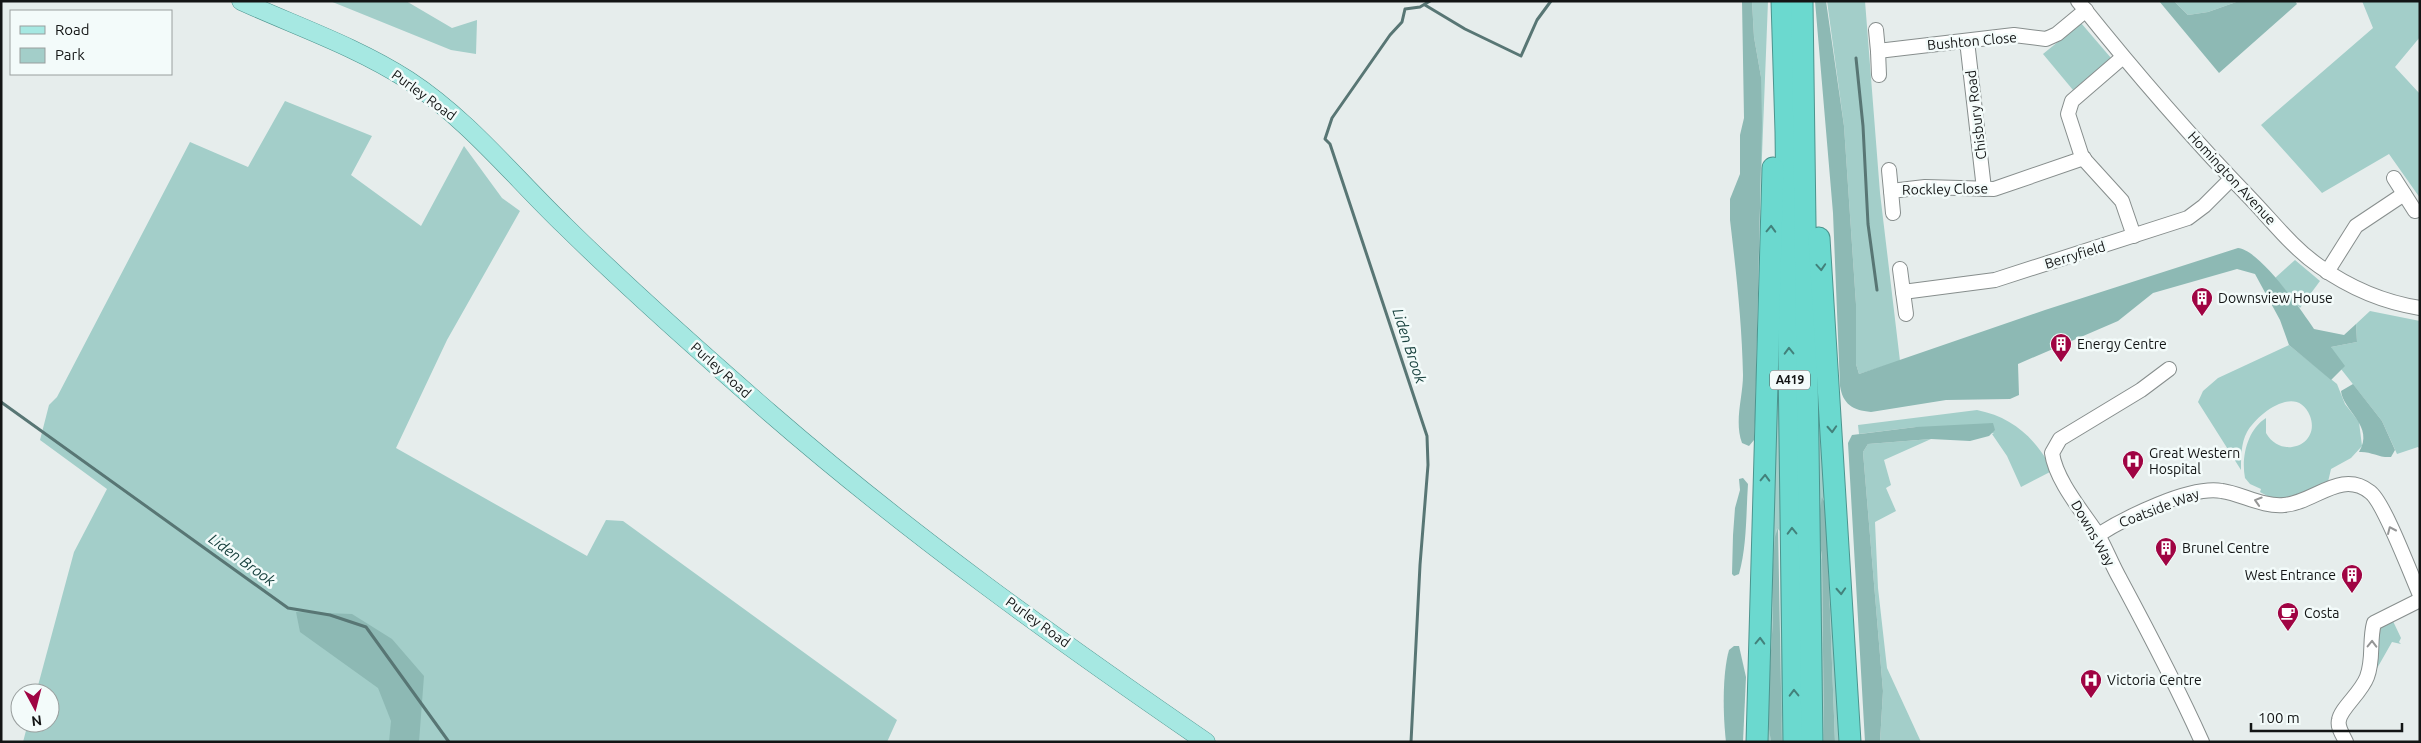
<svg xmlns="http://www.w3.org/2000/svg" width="2421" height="743" font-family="Ubuntu,sans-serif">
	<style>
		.green { fill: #a3cec9 }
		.forest { fill: #8db9b4 }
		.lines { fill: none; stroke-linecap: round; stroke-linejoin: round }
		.stream { stroke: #587674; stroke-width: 3 }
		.minor-casing { stroke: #878e8d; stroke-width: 16 }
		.major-casing { stroke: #4c948e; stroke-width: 19 }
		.highway-casing { stroke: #4c948e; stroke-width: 23 }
		.minor { stroke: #fff; stroke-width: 14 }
		.major { stroke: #a6e8e2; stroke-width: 18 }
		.highway { stroke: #6bd9cf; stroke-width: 21 }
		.oneway { stroke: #43817b }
		.oneway2 { stroke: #959696 }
		.labels { text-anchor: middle; stroke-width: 5; stroke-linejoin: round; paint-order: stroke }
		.shield { fill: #f3fbfa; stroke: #565a5a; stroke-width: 1 }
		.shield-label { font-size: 12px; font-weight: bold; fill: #131515 }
		.street-label { font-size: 14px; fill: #131515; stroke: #f3fbfa }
		.poi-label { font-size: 14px; fill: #131515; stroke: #f3fbfa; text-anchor: start }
		.water-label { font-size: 15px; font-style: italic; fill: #17403d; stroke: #f3fbfa }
	</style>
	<rect width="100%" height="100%" fill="#e6edec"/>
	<g class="green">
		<path d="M 330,1 L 406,1 L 452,28 L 477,20 L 476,54 L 451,50 Z"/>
		<path d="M 1752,1 L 1768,1 L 1761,181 L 1761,77 L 1754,37 Z"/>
		<path d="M 1827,1 L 1865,1 L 1880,193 L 1900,361 L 1859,374 L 1856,364 L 1856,304 L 1844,126 Z"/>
		<path d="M 2174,1 L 2239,1 L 2208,12 L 2188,15 Z"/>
		<path d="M 2362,1 L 2420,1 L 2420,37 L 2395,67 L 2420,94 L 2420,198 L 2389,154 L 2322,193 L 2261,125 L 2373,28 Z"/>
		<path d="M 2081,23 L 2111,58 L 2073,90 L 2043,54 Z"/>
		<path d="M 285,101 L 372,136 L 351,175 L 421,226 L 464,146 L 502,198 L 520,211 L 447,340 L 396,448 L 587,556 L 606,520 L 623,521 L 897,720 L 887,742 L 23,742 L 28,723 L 50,723 L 50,693 L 36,693 L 74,552 L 107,489 L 40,440 L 49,405 L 57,397 L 190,142 L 248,167 Z"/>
		<path d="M 2295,260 L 2320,281 L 2300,308 L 2275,278 Z"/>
		<path d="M 1779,265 L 1785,742 L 1782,742 L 1781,714 L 1780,531 L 1777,528 L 1772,579 L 1773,618 L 1768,716 L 1771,742 L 1764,742 Z"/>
		<path d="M 2370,311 L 2420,321 L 2420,449 L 2418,447 L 2397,454 L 2382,421 L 2341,369 L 2331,347 L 2357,342 L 2356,324 Z"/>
		<path d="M 1816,326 L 1818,326 L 1839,742 L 1835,742 L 1826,505 L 1823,497 L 1818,521 Z"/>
		<path d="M 2289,345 L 2337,384 L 2345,404 L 2359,422 L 2362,446 L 2351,458 L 2331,469 L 2328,482 L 2295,498 L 2278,502 L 2260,492 L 2261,489 L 2250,484 L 2245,478 C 2241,458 2247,430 2266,418 L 2266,433 C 2281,460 2321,445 2310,416 C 2297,383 2258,413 2247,432 C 2241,443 2241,457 2241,470 L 2198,402 L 2203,391 L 2218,378 Z"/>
		<path d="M 1977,410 C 2011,417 2032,435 2050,465 L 2050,472 L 2021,487 L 2007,456 L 1992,434 L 1994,433 L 1916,427 L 1859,434 L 1858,425 Z"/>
		<path d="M 1931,439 L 1884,460 L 1891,485 L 1886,488 L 1896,511 L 1875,522 L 1878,588 L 1887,668 L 1921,742 L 1880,742 L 1883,691 L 1863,452 L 1868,444 Z"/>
		<path d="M 1820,544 L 1822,560 L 1824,742 L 1822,742 Z"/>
		<path d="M 2392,619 L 2401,638 L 2399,642 L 2401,644 L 2392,642 L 2367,686 L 2381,625 Z"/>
	</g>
	<g class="forest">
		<path d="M 1742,1 L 1752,1 L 1754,37 L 1761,77 L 1762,123 L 1755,421 L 1754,440 L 1749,446 L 1742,443 C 1734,421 1743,397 1743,375 C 1742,323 1736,271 1730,220 L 1730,199 L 1740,174 L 1740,135 L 1744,118 Z"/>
		<path d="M 1815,1 L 1826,1 L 1844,126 L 1856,304 L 1856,364 L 1859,374 L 2045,310 L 2238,248 C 2260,250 2301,310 2314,329 L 2344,335 L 2356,324 L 2357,342 L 2331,347 L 2345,366 L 2331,380 L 2289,345 L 2280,320 L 2255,274 L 2237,269 L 2153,293 L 2118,321 L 2018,364 L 2019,395 L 2010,399 L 1946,400 L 1871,412 C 1852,410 1843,404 1840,386 L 1833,213 Z"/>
		<path d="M 2159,1 L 2174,1 L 2188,15 L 2208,12 L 2239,1 L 2295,1 L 2297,4 L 2219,73 Z"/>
		<path d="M 2353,384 L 2382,421 L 2395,450 L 2391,457 C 2379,458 2371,451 2359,452 C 2375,426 2343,411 2341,391 Z"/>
		<path d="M 1993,423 L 1995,430 L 1989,436 L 1970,441 L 1931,439 L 1868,444 L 1863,452 L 1883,691 L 1880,742 L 1865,742 L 1848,443 L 1852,435 L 1916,427 Z"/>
		<path d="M 1743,478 L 1748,484 C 1746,513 1747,546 1739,574 L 1734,576 L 1732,574 L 1733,535 L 1735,508 L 1740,490 L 1739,479 Z"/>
		<path d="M 1822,497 L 1826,505 L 1835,742 L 1824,742 L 1822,560 L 1818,521 Z"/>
		<path d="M 1778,527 L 1782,742 L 1771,742 L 1767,716 L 1773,618 L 1772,579 L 1775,537 Z"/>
		<path d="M 296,612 L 352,614 L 392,639 L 424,676 L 419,742 L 389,742 L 391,721 L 378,688 L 300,632 Z"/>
		<path d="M 1734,646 L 1739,646 L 1746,677 L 1743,742 L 1726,742 C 1723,716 1722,675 1729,650 Z"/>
	</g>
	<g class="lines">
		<g class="stream">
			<path d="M 1425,5 L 1465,29 L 1521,56 L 1537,20 L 1551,1"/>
			<path d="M 1856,58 L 1863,126 L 1868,224 L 1877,290"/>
			<path d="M 1,402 L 288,608 L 330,615 L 366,627 L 449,742"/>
			<path d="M 1411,742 L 1420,565 L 1428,465 L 1427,436 L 1330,144 L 1325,139 L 1332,118 L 1390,35 L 1402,22 L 1405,9 L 1420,7 L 1430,1"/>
		</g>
		<g class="minor-casing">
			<g id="minor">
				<path d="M 2078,1 C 2133,70 2190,136 2251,199 C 2273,222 2293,248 2319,266 C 2350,288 2382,302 2420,308"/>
				<path d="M 1876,30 L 1878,51 L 2014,35 L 2046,39 L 2057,34 L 2086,10"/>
				<path d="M 1967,41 L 1984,189"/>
				<path d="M 1878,51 L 1879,75"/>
				<path d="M 2123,57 L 2072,101 L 2068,114 L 2082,157 L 2122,201 L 2134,236"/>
				<path d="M 1889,170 L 1891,191"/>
				<path d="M 2394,178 L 2415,211"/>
				<path d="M 1893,213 L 1891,191 L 1925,187 L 1994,189 L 2084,158"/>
				<path d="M 1900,269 L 1903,292 L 1995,280 L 2188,218 L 2204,206 L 2231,179"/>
				<path d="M 2327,272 L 2356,226 L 2404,194"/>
				<path d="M 1903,292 L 1906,314"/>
				<path d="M 2169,369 L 2141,390 L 2060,439 L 2052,453 C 2056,481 2083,512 2098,535 C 2106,549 2112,565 2120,579 C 2149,633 2177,686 2202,742"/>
				<path d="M 2098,535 C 2125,518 2190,485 2222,491 C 2242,494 2263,507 2284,505 C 2314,503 2341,469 2370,492 C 2384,502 2411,575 2420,595"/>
				<path d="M 2346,742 C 2343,735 2337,727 2339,720 C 2341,708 2361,693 2367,677 C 2374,659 2369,641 2374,623 L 2420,600"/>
			</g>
		</g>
		<g class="major-casing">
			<path id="major" d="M 241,1 C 296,26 357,47 408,80 C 468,119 514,177 565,226 C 631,291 700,352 770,413 C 907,532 1056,639 1206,742"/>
		</g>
		<g class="highway-casing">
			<g id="highway">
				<path d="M 1782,1 L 1786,132 L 1794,742"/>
				<path d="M 1802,1 L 1812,742"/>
				<path d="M 1819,238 L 1850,742"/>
				<path d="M 1757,742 L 1773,168"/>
			</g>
		</g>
		<use href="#minor" class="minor"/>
		<use href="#major" class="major"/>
		<use href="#highway" class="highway"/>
	</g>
	<defs><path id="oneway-chevron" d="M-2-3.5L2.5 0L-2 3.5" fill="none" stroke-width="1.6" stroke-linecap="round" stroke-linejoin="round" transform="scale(1.25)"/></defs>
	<g class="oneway">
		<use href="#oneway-chevron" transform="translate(1771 229) rotate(-88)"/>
		<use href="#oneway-chevron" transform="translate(1821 267) rotate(86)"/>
		<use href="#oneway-chevron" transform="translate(1789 351) rotate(-91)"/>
		<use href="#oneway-chevron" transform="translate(1832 429) rotate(87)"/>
		<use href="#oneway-chevron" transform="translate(1765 478) rotate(-88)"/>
		<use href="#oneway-chevron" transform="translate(1792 531) rotate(-91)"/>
		<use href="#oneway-chevron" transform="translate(1841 591) rotate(87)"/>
		<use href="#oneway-chevron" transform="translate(1760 641) rotate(-88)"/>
		<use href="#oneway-chevron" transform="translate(1794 693) rotate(-91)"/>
	</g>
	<g class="oneway2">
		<use href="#oneway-chevron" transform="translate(2258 501) rotate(-163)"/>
		<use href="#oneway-chevron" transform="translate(2391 530) rotate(-114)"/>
		<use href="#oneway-chevron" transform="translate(2372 644) rotate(-89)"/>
	</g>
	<defs>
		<g id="building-pin" transform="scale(1.125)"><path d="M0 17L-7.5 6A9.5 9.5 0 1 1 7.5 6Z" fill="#a00443" stroke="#f3fbfa"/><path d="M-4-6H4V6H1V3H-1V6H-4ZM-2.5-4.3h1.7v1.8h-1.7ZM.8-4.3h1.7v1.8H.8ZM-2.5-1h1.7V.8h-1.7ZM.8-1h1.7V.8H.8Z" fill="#fff"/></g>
		<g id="hospital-pin" transform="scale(1.125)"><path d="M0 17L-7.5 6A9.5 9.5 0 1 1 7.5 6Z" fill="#a00443" stroke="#f3fbfa"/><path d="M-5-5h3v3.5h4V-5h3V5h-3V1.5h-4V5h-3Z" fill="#fff"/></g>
		<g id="cafe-pin" transform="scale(1.125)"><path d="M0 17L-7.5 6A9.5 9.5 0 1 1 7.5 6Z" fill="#a00443" stroke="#f3fbfa"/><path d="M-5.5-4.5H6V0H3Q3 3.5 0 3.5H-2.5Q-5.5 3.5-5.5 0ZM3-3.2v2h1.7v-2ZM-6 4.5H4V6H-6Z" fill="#fff"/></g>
	</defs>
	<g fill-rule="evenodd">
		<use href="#building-pin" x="2202" y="298"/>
		<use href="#building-pin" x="2061" y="344"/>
		<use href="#hospital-pin" x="2133" y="461"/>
		<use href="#building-pin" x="2166" y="548"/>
		<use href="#building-pin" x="2352" y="575"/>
		<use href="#cafe-pin" x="2288" y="613"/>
		<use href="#hospital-pin" x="2091" y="680"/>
	</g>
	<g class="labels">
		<rect class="shield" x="1770" y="370.5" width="40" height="19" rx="4"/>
		<g class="shield-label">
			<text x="1790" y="384">A419</text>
		</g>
		<g class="street-label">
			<text transform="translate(1972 41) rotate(-5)" y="5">Bushton Close</text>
			<text transform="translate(424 95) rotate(36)" y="5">Purley Road</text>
			<text transform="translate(1976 115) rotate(-97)" y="5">Chisbury Road</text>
			<text transform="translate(2232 178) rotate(47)" y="5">Homington Avenue</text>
			<text transform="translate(1945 189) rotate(-1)" y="5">Rockley Close</text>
			<text transform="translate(2075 255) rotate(-17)" y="5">Berryfield</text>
			<text transform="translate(721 370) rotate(42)" y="5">Purley Road</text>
			<text transform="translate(2159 508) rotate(-21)" y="5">Coatside Way</text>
			<text transform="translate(2093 533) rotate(60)" y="5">Downs Way</text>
			<text transform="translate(1038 622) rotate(36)" y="5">Purley Road</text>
		</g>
		<g class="poi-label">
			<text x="2218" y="303">Downsview House</text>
			<text x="2077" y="349">Energy Centre</text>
			<text x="2149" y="458">Great Western<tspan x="2149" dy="16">Hospital</tspan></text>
			<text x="2182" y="553">Brunel Centre</text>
			<text x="2336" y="580" text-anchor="end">West Entrance</text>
			<text x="2304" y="618">Costa</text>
			<text x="2107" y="685">Victoria Centre</text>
		</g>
		<g class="water-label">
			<text transform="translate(1409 346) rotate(72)" y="5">Liden Brook</text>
			<text transform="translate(242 560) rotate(36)" y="5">Liden Brook</text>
		</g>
	</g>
	<rect width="2421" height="743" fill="none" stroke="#131515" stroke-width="5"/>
	<rect x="10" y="10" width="162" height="65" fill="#f3fbfa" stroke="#999f9e"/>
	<rect x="20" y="26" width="25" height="8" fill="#a6e8e2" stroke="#999f9e"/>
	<text x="55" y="35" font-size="15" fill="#131515">Road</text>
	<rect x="20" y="48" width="25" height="15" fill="#a3cec9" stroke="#999f9e"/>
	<text x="55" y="60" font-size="15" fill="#131515">Park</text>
	<g transform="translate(35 708) rotate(173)"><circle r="24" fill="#f3fbfa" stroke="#999f9e"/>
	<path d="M0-4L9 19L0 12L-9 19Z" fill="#a00443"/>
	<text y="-8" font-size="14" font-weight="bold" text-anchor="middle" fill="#131515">N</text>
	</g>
	<path d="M2251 723v8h151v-8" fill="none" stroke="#131515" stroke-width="2.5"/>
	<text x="2258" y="723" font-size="15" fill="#131515" stroke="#f3fbfa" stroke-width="4" paint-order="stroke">100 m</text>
</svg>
